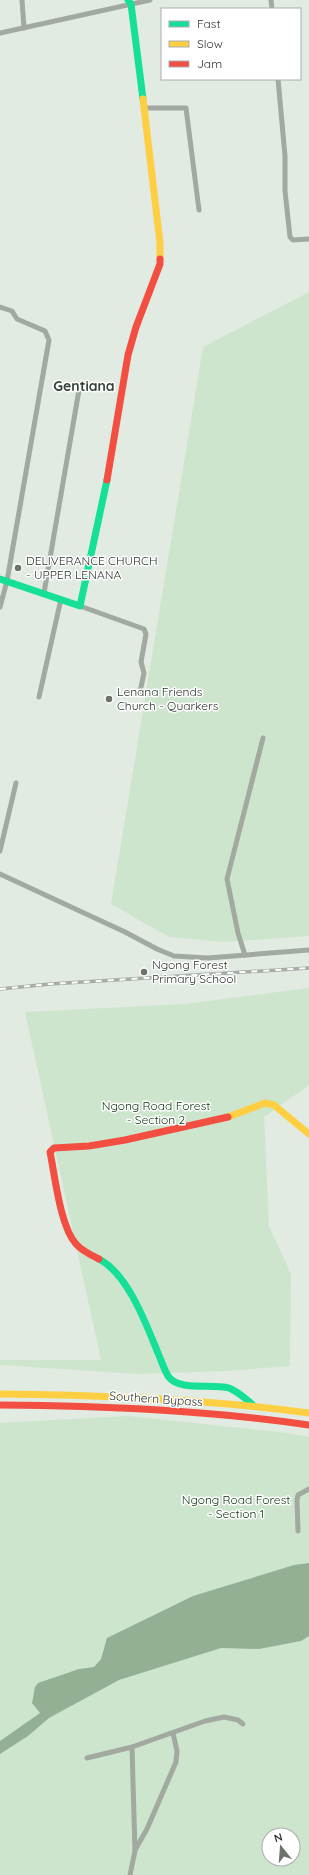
<svg xmlns="http://www.w3.org/2000/svg" width="309" height="1875" font-family="Quicksand,sans-serif">
	<style>
		.green { fill: #cde5cd; fill-rule: evenodd }
		.water { fill: #93b095 }
		.lines { fill: none; stroke-linecap: round; stroke-linejoin: round }
		.street { stroke: #a1a9a1; stroke-width: 5 }
		.fast { stroke: #16e098; stroke-width: 7 }
		.slow { stroke: #ffcf43; stroke-width: 7 }
		.jam { stroke: #f24e42; stroke-width: 7 }
		.rail-casing { stroke: #a6aca6; stroke-width: 3.5 }
		.rail { stroke: #fff; stroke-width: 2; stroke-dasharray: 6; stroke-linecap: butt }
		.poi-dot { fill: #6b736b; stroke: #fff; stroke-width: 1.5 }
		.labels { text-anchor: middle; stroke-width: 3; stroke-linejoin: round; paint-order: stroke }
		.poi-label { font-size: 12px; fill: #2c332c; stroke: #fff; text-anchor: start }
		.park-label { font-size: 12px; fill: #0a3310; stroke: #fff }
		.street-label { font-size: 12px; fill: #2c332c; stroke: #fff }
		.quarter-label { font-size: 14px; font-weight: bold; fill: #354436; stroke: #fff }
	</style>
	<rect width="100%" height="100%" fill="#e1ebe1"/>
	<g class="green">
		<path d="M 309,292 L 309,936 L 224,942 L 169,937 L 111,904 L 203,347 Z"/>
		<path d="M 309,988 L 309,1085 L 264,1117 L 269,1226 L 291,1274 L 290,1366 L 227,1371 L 136,1374 L 0,1365 L 0,1360 L 101,1360 L 25,1012 L 185,1004 Z"/>
		<path d="M 128,1416 L 288,1433 L 309,1437 L 309,1875 L 0,1875 L 0,1423 ZM 269,1835 L 293,1835 L 293,1859 L 269,1859 Z"/>
	</g>
	<path class="water" d="M 309,1563 L 309,1636 L 301,1641 L 259,1649 L 221,1648 L 119,1680 L 49,1718 L 28,1736 L 0,1754 L 0,1741 L 40,1713 L 32,1703 L 35,1687 L 38,1683 L 79,1669 L 94,1667 L 101,1659 L 107,1638 L 193,1596 L 294,1565 Z"/>
	<g class="lines">
		<g class="street">
			<path d="M 22,0 L 24,28"/>
			<path d="M 271,0 L 272,9"/>
			<path d="M 0,33 L 150,0"/>
			<path d="M 278,79 L 285,156 L 285,191 L 290,237 L 293,240 L 309,239"/>
			<path d="M 144,108 L 186,108 L 199,210"/>
			<path d="M 0,307 L 12,311 L 17,319 L 45,331 L 49,340 L 7,581 L 0,607"/>
			<path d="M 44,593 L 79,390"/>
			<path d="M 80,606 L 144,629 L 146,634 L 141,662 L 144,673 L 140,692"/>
			<path d="M 39,697 L 61,599"/>
			<path d="M 0,851 L 16,783"/>
			<path d="M 0,874 L 125,932 L 157,949 L 174,956 L 208,958 L 309,950"/>
			<path d="M 245,955 L 238,933 L 227,879 L 263,738"/>
			<path d="M 298,1531 L 297,1500 L 298,1495 L 309,1489"/>
			<path d="M 132,1747 L 205,1721 L 224,1717 L 238,1720 L 243,1724"/>
			<path d="M 87,1758 L 132,1747 L 135,1851 L 130,1875"/>
			<path d="M 135,1850 L 147,1829 L 176,1762 L 177,1751 L 173,1733"/>
		</g>
		<g class="fast">
			<path d="M 128,0 L 131,4 L 143,99"/>
			<path d="M 0,579 L 80,606 L 107,480"/>
			<path d="M 99,1259 C 128,1274 146,1324 158,1353 C 161,1360 164,1369 168,1376 C 179,1392 212,1383 229,1388 C 239,1392 246,1399 254,1406"/>
		</g>
		<g class="slow">
			<path d="M 143,99 L 160,243 L 160,259"/>
			<path d="M 228,1117 L 265,1103 L 274,1105 L 309,1134"/>
			<path d="M 0,1394 C 104,1395 206,1399 309,1413"/>
		</g>
		<g class="jam">
			<path d="M 107,480 L 128,355 L 136,327 L 160,264 L 160,259"/>
			<path d="M 99,1259 C 91,1255 82,1251 76,1244 C 60,1226 55,1176 50,1152 L 54,1148 L 89,1146 L 125,1140 L 228,1117"/>
			<path d="M 0,1405 C 104,1406 206,1410 309,1425"/>
		</g>
		<g class="rail-casing">
			<path id="rail" d="M 0,989 L 50,984 L 309,968"/>
		</g>
		<use href="#rail" class="rail"/>
	</g>
	<g class="poi-dot">
		<circle cx="18" cy="568" r="4"/>
		<circle cx="109" cy="699" r="4"/>
		<circle cx="144" cy="972" r="4"/>
	</g>
	<g class="labels">
		<g class="poi-label">
			<text x="26" y="565">DELIVERANCE CHURCH<tspan x="26" dy="14">- UPPER LENANA</tspan></text>
			<text x="117" y="696">Lenana Friends<tspan x="117" dy="14">Church - Quarkers</tspan></text>
			<text x="152" y="969">Ngong Forest<tspan x="152" dy="14">Primary School</tspan></text>
		</g>
		<g class="park-label">
			<text x="156" y="1110">Ngong Road Forest<tspan x="156" dy="14">- Section 2</tspan></text>
			<text x="236" y="1504">Ngong Road Forest<tspan x="236" dy="14">- Section 1</tspan></text>
		</g>
		<g class="street-label">
			<text transform="translate(156 1399) rotate(4)" y="4">Southern Bypass</text>
		</g>
		<g class="quarter-label">
			<text x="84" y="391">Gentiana</text>
		</g>
	</g>
	<rect x="161" y="8" width="140" height="72" fill="#ffffff" stroke="#abadab"/>
	<rect x="169" y="21" width="20" height="6" fill="#16e098" stroke="#abadab"/>
	<text x="197" y="28" font-size="12" fill="#2c332c">Fast</text>
	<rect x="169" y="41" width="20" height="6" fill="#ffcf43" stroke="#abadab"/>
	<text x="197" y="48" font-size="12" fill="#2c332c">Slow</text>
	<rect x="169" y="61" width="20" height="6" fill="#f24e42" stroke="#abadab"/>
	<text x="197" y="68" font-size="12" fill="#2c332c">Jam</text>
	<g transform="translate(281 1847) rotate(343)"><circle r="19" fill="#ffffff" stroke="#abadab"/>
	<path d="M0-3L7 15L0 10L-7 15Z" fill="#6b736b"/>
	<text y="-6" font-size="11" font-weight="bold" text-anchor="middle" fill="#2c332c">N</text>
	</g>
</svg>
